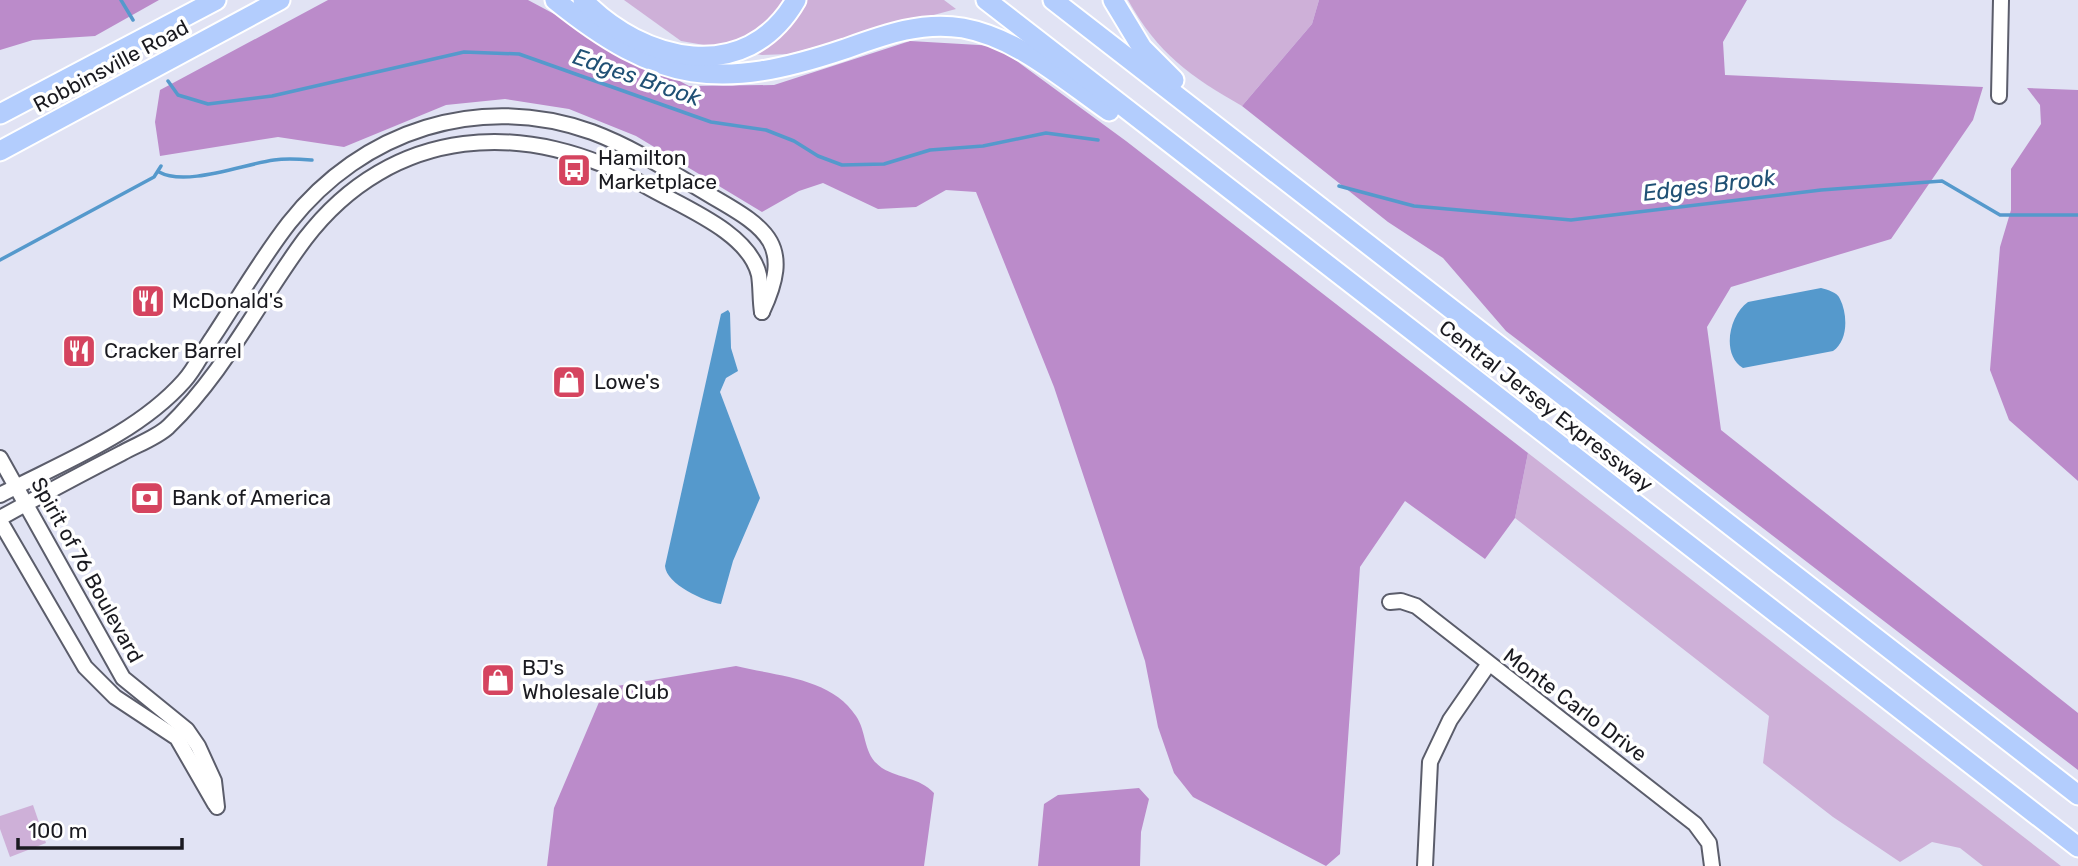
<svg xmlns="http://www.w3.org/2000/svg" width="2078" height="866" font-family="Rubik,sans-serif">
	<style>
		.green { fill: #ceb0d8 }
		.forest { fill: #bb8bca }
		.water { fill: #59c }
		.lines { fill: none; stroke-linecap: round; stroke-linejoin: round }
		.stream { stroke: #59c; stroke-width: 3.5 }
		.minor-casing { stroke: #5b5d6b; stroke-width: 18 }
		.highway-casing { stroke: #fff; stroke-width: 23 }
		.minor { stroke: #fff; stroke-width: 14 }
		.highway { stroke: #b3cdfd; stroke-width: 19 }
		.labels { text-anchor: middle; stroke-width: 7; stroke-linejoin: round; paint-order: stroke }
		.street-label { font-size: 21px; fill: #1a1a20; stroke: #fff }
		.poi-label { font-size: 21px; fill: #1a1a20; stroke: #fff; text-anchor: start }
		.water-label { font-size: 23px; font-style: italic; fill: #205175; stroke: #fff }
	</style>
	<rect width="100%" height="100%" fill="#e1e3f4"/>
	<g class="green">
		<path d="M 624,0 L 944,0 L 956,9 L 789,54 L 762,55 L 681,41 Z"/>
		<path d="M 1128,0 L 1319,0 L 1312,24 L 1242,106 C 1191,77 1157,53 1128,0 Z"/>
		<path d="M 1528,453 L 2061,866 L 1983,866 L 1960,848 L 1932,842 L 1900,862 L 1833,817 L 1763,763 L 1769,716 L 1515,518 Z"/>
		<path d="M 33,805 L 46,843 L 10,857 L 0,829 L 0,816 Z"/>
	</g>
	<g class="forest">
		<path d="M 0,0 L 159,0 L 95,36 L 33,40 L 0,50 Z"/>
		<path d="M 328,0 L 528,0 L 689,86 L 774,85 L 910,41 L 996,46 L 1126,141 L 1528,453 L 1515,518 L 1485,559 L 1405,501 L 1360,567 L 1340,854 L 1326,866 L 1193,797 L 1174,773 L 1158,727 L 1145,661 L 1054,387 L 976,192 L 946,190 L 916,207 L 878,209 L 823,183 L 799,191 L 762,212 L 636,136 L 569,109 L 505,99 L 446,105 L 344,147 L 278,137 L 160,156 L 155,122 L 160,90 Z"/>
		<path d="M 1319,0 L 1747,0 L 1723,42 L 1725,75 L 1983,87 L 1973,120 L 1891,239 L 1731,287 L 1707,327 L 1721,430 L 2078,713 L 2078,770 L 1506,331 L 1443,258 L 1388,222 L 1242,106 L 1312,24 Z"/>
		<path d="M 2027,88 L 2078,90 L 2078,481 L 2009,420 L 1990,370 L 2000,247 L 2011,210 L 2011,169 L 2041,124 L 2040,105 Z"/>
		<path d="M 736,666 C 777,676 832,678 856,716 C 868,734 862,754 882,768 C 900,779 919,777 934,793 L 924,866 L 547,866 L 554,808 L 605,688 Z"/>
		<path d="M 1139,788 L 1149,799 L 1141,832 L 1140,866 L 1038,866 L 1044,804 L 1058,795 Z"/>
	</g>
	<g class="water">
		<path d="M 1821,288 C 1828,290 1837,292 1840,299 C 1848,315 1848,341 1833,351 L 1743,368 C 1721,355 1729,315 1748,302 Z"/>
		<path d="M 728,310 L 730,313 L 731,348 L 738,371 L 726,378 L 720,392 L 760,498 L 733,561 L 721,604 C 705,602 666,584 665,566 L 721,314 Z"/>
	</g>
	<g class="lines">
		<g class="stream">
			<path d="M 121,0 L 133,20"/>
			<path d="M 168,81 L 178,95 L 208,104 L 272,96 L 464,52 L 519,54 L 711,122 L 766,130 L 794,141 L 818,156 L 842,165 L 884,164 L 930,150 L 983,146 L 1046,133 L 1098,140"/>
			<path d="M 159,172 C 186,187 244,164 274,160 C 287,158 299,159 312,160"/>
			<path d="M 1339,186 L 1414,206 L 1571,220 L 1821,190 L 1942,181 L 2000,215 L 2078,215"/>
			<path d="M 0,260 L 154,177 L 161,166"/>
		</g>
		<g class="minor-casing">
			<g id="minor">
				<path d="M 1999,96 L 2001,0"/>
				<path d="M 0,458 L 123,678 L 187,730 L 198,746 L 214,781 L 217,807"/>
				<path d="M 0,495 C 61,463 137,434 184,381 C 195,369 203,351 213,337 C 238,299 261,259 289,223 C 362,130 480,92 592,132 C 635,148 674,174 713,197 C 769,229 793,246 762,312"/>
				<path d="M 0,518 C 40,496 81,474 122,453 C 136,445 156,438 168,427 C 225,372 258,302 305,239 C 392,125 528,117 646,186 C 682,207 749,232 759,275 C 761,287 760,300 762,312"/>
				<path d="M 0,521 L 85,667 L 115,697 L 177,738 L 215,804"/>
				<path d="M 1390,602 L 1401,601 L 1416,606 L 1695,824 L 1709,843 L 1712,866"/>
				<path d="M 1425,866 L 1430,762 L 1450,720 L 1488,665"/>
			</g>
		</g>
		<g class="highway-casing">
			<g id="highway">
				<path d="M 555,0 C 659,84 720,91 845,49 C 884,35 921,21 963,28 C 1018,38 1064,80 1109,111"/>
				<path d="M 583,0 C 642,62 746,87 796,0"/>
				<path d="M 986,0 L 2078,847"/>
				<path d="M 1053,0 L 2078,795"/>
				<path d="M 1113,0 L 1142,48 L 1174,80"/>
				<path d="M 0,114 L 216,0"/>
				<path d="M 0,151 L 280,0"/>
			</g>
		</g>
		<use href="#minor" class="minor"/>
		<use href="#highway" class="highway"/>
	</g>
	<defs>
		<g id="bus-square" transform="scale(1.75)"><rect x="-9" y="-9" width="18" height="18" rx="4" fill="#d5445f" stroke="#fff"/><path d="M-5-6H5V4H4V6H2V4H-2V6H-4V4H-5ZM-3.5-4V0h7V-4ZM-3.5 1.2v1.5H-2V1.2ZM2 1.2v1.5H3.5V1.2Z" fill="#fff"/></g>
		<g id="restaurant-square" transform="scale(1.75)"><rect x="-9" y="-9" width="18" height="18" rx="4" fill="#d5445f" stroke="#fff"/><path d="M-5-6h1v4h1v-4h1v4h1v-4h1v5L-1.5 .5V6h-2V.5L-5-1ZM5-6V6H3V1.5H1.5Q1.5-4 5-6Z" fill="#fff"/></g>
		<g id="shop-square" transform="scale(1.75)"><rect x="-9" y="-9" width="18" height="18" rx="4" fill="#d5445f" stroke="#fff"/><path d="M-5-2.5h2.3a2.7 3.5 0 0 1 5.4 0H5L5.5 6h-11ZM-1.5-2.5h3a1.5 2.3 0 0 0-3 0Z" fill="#fff"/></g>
		<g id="bank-square" transform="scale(1.75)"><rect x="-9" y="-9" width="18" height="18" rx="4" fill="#d5445f" stroke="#fff"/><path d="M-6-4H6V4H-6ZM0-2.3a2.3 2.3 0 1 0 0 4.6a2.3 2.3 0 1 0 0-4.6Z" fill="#fff"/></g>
	</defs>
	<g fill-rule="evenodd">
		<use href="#bus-square" x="574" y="170"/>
		<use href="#restaurant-square" x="148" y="301"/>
		<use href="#restaurant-square" x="79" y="351"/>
		<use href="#shop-square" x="569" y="382"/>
		<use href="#bank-square" x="147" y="498"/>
		<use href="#shop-square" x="498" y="680"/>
	</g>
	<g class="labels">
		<g class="street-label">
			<text transform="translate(111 66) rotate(-28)" y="7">Robbinsville Road</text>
			<text transform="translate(1546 406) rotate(38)" y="7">Central Jersey Expressway</text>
			<text transform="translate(87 570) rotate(61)" y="7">Spirit of 76 Boulevard</text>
			<text transform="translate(1575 705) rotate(37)" y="7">Monte Carlo Drive</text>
		</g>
		<g class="poi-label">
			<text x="598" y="165">Hamilton<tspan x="598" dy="24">Marketplace</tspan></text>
			<text x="172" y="308">McDonald's</text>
			<text x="104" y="358">Cracker Barrel</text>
			<text x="594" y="389">Lowe's</text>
			<text x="172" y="505">Bank of America</text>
			<text x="522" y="675">BJ's<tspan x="522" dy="24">Wholesale Club</tspan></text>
		</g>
		<g class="water-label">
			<text transform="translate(637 77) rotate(19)" y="8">Edges Brook</text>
			<text transform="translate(1709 185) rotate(-7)" y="8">Edges Brook</text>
		</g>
	</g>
	<path d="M18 838v10h164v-10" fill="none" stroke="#1a1a20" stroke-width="3.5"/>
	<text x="28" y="838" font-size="21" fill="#1a1a20" stroke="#ffffff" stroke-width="5" paint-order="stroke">100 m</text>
</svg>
